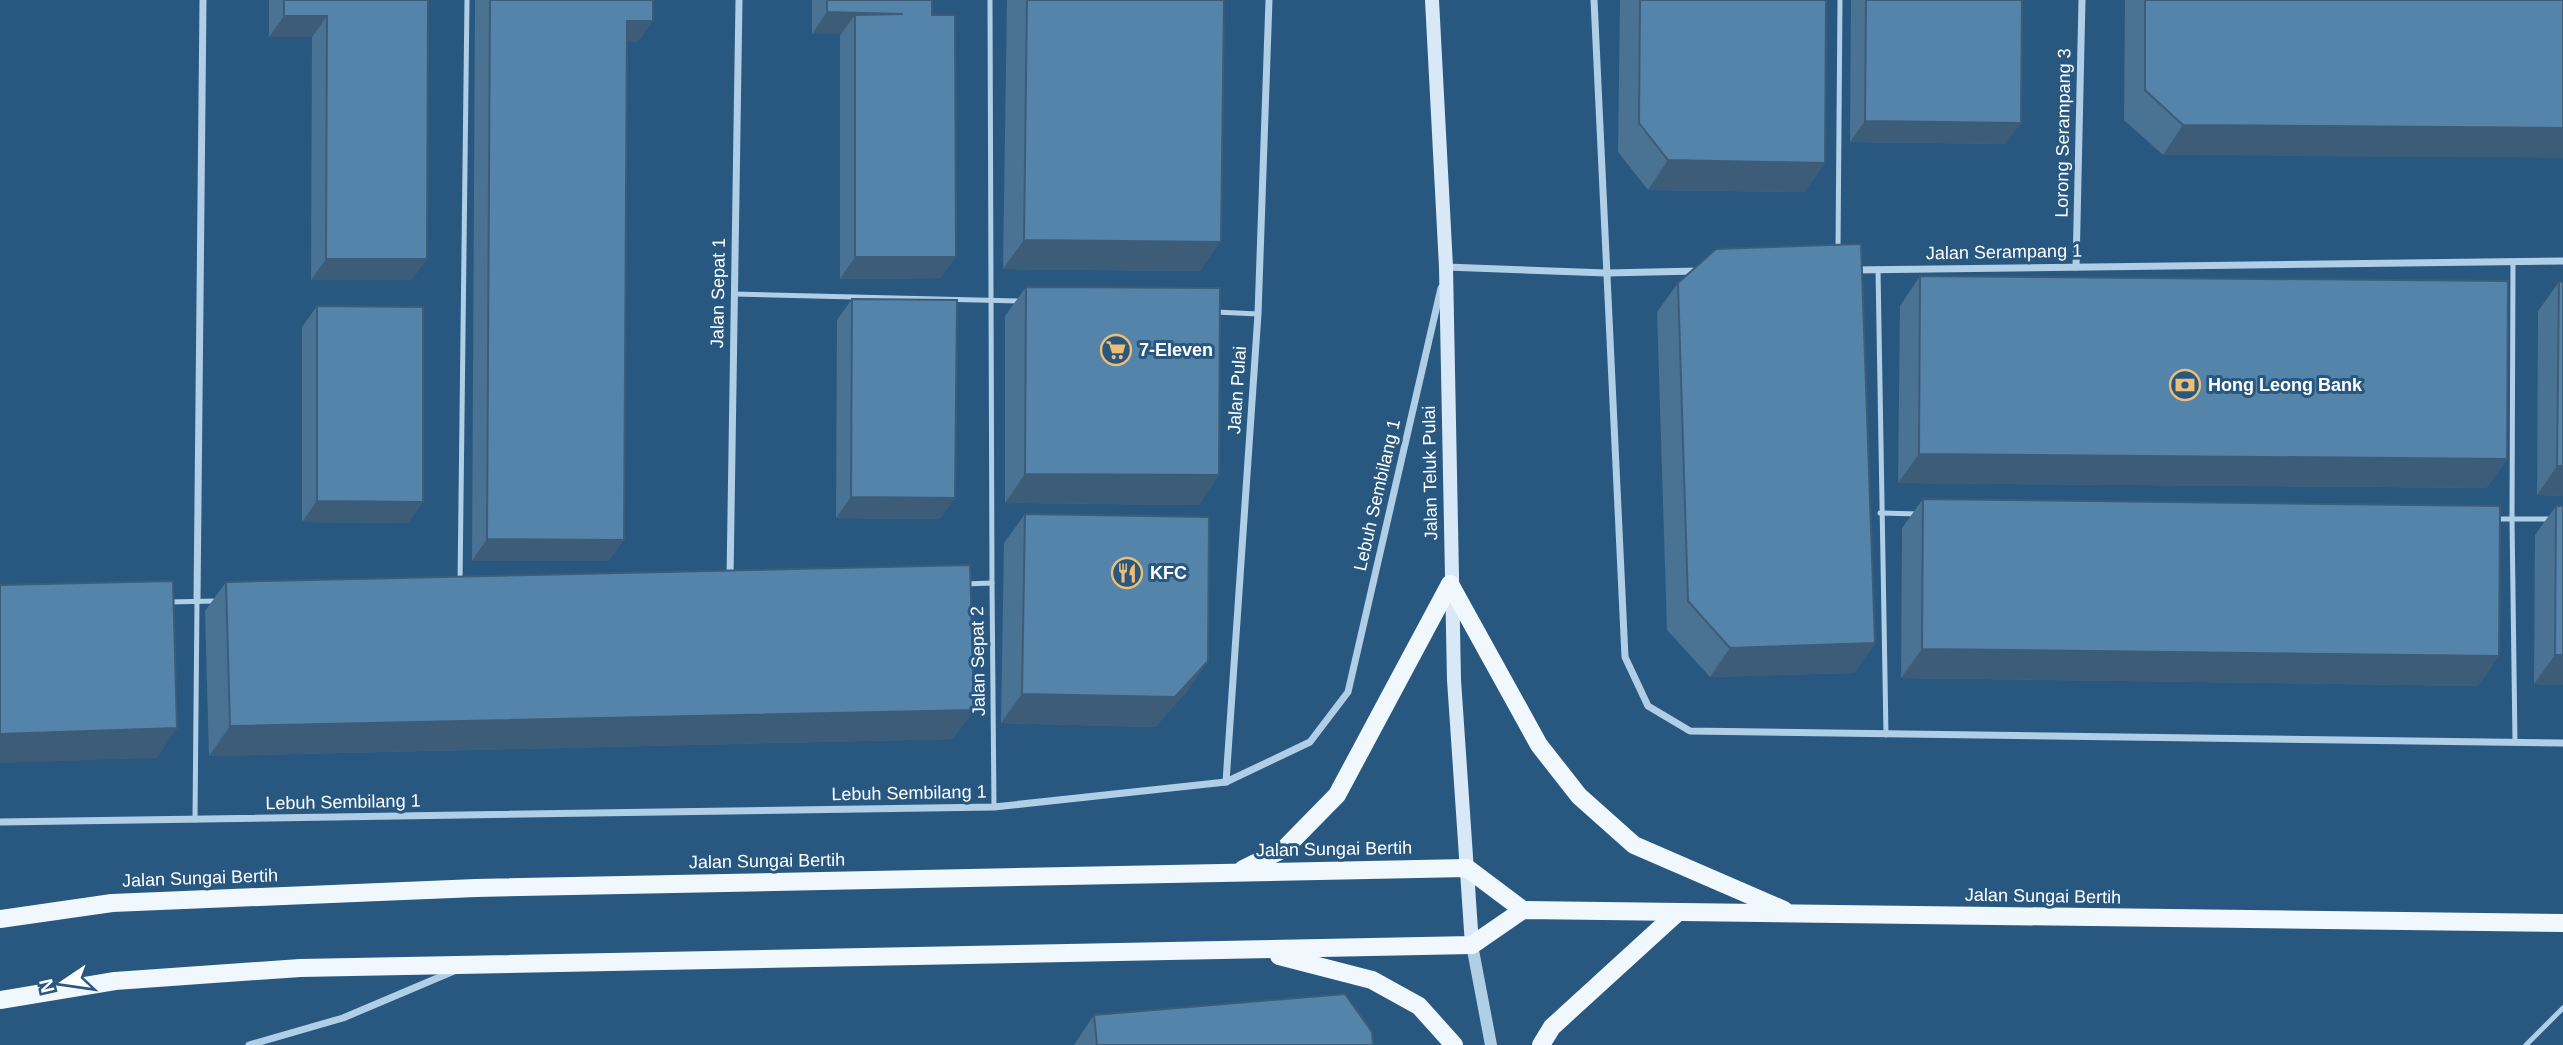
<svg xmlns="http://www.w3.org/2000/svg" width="2563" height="1045" font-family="Arial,sans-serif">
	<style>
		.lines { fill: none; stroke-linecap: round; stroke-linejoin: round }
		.service { stroke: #b0cee6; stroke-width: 5 }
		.minor { stroke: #b0cee6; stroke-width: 7 }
		.tertiary { stroke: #b0cee6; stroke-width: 12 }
		.secondary { stroke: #d9e8f6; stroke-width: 14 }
		.primary { stroke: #f0f7fd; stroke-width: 18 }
		.wall { fill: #497293 }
		.shaded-wall { fill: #3c5c78 }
		.building { fill: #5584ab; stroke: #3c5c78; stroke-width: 2 }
		.labels { text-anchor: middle; stroke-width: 6; stroke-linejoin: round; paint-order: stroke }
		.street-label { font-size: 18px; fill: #fff; stroke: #285880 }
		.poi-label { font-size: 18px; font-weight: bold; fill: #fff; stroke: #285880; text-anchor: start }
	</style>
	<rect width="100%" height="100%" fill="#285880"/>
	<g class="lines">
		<g class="service">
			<path d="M 990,0 L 992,583"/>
			<path d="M 1838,249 L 1840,0"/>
			<path d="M 2513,262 L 2512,519 L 2515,742"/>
			<path d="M 1878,269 L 1886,735"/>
			<path d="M 734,294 L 1021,301"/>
			<path d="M 1216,312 L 1258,314"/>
			<path d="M 1880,513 L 1919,514"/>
			<path d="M 2496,519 L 2563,519"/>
			<path d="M 460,584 L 467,0"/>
			<path d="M 965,584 L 992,583 L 994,807"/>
			<path d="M 168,602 L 217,601"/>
			<path d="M 195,820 L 197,601"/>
			<path d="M 2526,1045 L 2563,1008"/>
		</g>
		<g class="minor">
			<path d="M 1594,0 L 1625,657 L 1648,706 L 1690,731 L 2563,743"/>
			<path d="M 2076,267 L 2082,0"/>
			<path d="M 1446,269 L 1446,267 L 1606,273 L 1698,271"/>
			<path d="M 1853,270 L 2563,261"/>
			<path d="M 730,579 L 739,0"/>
			<path d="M 197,601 L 203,0"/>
			<path d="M 1226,782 L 1258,314 L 1269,0"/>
			<path d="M 0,822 L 994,807 L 1226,782 L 1310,742 L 1348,692 L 1441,288"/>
			<path d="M 249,1045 L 343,1018 L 454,971"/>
		</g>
		<path class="tertiary" d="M 1472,945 L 1491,1045"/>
		<path class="secondary" d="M 1432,0 L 1446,267 L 1454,680 L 1472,945"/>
		<g class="primary">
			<path d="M 1450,584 L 1539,745 L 1579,796 L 1634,845 L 1784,910"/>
			<path d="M 1243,869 L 1284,849 L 1337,795 L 1450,584"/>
			<path d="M 0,919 L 112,903 L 476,888 L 1467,868 L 1523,910"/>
			<path d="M 1279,956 L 1372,980 L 1419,1006 L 1454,1045"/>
			<path d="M 0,1000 L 115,981 L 300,968 L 1472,945 L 1523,910 L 2563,923"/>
			<path d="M 1541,1045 L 1552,1027 L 1678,912"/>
		</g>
	</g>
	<g class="wall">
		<path d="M 269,0 L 428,0 L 412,280 L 311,280 L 312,37 L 269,37 Z"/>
		<path d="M 475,0 L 653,0 L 638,42 L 627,42 L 609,561 L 472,561 Z"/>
		<path d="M 812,0 L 932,0 L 941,278 L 840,279 L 840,36 L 841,34 L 812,34 Z"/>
		<path d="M 1007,0 L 1224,0 L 1200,271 L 1003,269 Z"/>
		<path d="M 1620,0 L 1826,0 L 1825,163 L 1804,192 L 1648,190 L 1618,152 Z"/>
		<path d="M 1851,0 L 2022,0 L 2006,144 L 1850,142 Z"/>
		<path d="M 2125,0 L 2563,0 L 2163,155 L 2124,120 Z"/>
		<path d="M 1920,276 L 2507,459 L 2486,488 L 1898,483 L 1900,306 Z"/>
		<path d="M 2559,282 L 2563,282 L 2563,496 L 2537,495 L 2538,311 Z"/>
		<path d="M 1678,283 L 1875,643 L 1854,673 L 1710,677 L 1667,630 L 1657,312 Z"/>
		<path d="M 1026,287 L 1199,505 L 1005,503 L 1005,316 Z"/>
		<path d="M 852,299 L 940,519 L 836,518 L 837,320 Z"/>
		<path d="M 317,306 L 408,523 L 302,522 L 302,327 Z"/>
		<path d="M 1923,499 L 2478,686 L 1901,678 L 1902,528 Z"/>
		<path d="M 2556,506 L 2563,506 L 2563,685 L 2534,684 L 2535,535 Z"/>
		<path d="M 1025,514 L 1208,661 L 1187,691 L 1155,727 L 1001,723 L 1004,543 Z"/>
		<path d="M 226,582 L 953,739 L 209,756 L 205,611 Z"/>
		<path d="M 1094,1015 L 1373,1045 L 1074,1045 Z"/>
	</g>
	<g class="shaded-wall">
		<path d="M 827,12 L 903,14 L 855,15 L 841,34 L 812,34 Z"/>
		<path d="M 284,16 L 327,16 L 312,37 L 269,37 Z"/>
		<path d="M 627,21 L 653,21 L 638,42 L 612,42 Z"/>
		<path d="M 1865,121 L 2021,123 L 2006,144 L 1850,142 Z"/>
		<path d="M 2183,125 L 2563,128 L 2563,158 L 2163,155 Z"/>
		<path d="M 1668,160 L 1825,163 L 1804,192 L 1648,190 Z"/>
		<path d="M 1024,240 L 1221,242 L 1200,271 L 1003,269 Z"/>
		<path d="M 855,257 L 956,257 L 941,278 L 840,279 Z"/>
		<path d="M 326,259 L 427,259 L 412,280 L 311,280 Z"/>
		<path d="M 1919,454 L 2507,459 L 2486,488 L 1898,483 Z"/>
		<path d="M 2557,466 L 2563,466 L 2563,496 L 2537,495 Z"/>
		<path d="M 1025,474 L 1219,475 L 1199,505 L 1005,503 Z"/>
		<path d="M 851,497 L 955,498 L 940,519 L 836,518 Z"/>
		<path d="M 317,501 L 423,502 L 408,523 L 302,522 Z"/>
		<path d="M 487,539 L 624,540 L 609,561 L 472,561 Z"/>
		<path d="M 1875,643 L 1854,673 L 1710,677 L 1730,648 Z"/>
		<path d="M 1922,649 L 2499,656 L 2478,686 L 1901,678 Z"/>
		<path d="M 2555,655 L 2563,655 L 2563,685 L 2534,684 Z"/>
		<path d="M 1208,661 L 1187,691 L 1155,727 L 1001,723 L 1022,694 Z"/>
		<path d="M 974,710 L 953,739 L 209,756 L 230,726 Z"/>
		<path d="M 177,728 L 157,758 L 0,763 L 0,734 Z"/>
	</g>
	<g class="building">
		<path d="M 284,0 L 428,0 L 427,259 L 326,259 L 327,16 L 284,16 Z"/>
		<path d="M 490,0 L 653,0 L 653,21 L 627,21 L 624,540 L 487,539 Z"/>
		<path d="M 827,0 L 932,0 L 932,15 L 955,15 L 956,257 L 855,257 L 855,15 L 903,14 L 827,12 Z"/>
		<path d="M 1027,0 L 1224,0 L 1221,242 L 1024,240 Z"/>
		<path d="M 1640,0 L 1826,0 L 1825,163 L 1668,160 L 1639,123 Z"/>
		<path d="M 1866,0 L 2022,0 L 2021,123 L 1865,121 Z"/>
		<path d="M 2145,0 L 2563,0 L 2563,128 L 2183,125 L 2145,90 Z"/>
		<path d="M 1861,244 L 1875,643 L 1730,648 L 1688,601 L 1678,283 L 1716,249 Z"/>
		<path d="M 1920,276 L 2508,281 L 2507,459 L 1919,454 Z"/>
		<path d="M 2559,282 L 2563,282 L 2563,466 L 2557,466 Z"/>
		<path d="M 1026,287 L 1220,288 L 1219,475 L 1025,474 Z"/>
		<path d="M 852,299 L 957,300 L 955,498 L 851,497 Z"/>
		<path d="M 317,306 L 423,307 L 423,502 L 317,501 Z"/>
		<path d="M 1923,499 L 2500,506 L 2499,656 L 1922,649 Z"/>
		<path d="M 2556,506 L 2563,506 L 2563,655 L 2555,655 Z"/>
		<path d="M 1025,514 L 1209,517 L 1208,661 L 1175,697 L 1022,694 Z"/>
		<path d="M 970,565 L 974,710 L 230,726 L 226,582 Z"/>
		<path d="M 173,581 L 177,728 L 0,734 L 0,585 Z"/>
		<path d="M 1345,994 L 1372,1032 L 1373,1045 L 1097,1045 L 1094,1015 Z"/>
	</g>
	<defs>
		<g id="supermarket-ring" transform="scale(1.575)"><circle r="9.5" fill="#285880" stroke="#edbe76" stroke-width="1.5"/><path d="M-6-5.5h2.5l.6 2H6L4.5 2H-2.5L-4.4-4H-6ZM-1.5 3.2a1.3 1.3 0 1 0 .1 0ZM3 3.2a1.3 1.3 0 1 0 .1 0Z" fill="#edbe76"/></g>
		<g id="bank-ring" transform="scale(1.575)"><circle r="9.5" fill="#285880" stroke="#edbe76" stroke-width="1.5"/><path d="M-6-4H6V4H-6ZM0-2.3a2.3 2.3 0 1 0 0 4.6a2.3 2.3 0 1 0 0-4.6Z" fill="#edbe76"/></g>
		<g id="restaurant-ring" transform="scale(1.575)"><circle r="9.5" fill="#285880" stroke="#edbe76" stroke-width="1.5"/><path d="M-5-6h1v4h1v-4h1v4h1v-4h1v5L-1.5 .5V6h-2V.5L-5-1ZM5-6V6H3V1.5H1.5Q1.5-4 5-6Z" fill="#edbe76"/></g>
	</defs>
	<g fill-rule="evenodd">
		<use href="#supermarket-ring" x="1116" y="350"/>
		<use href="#bank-ring" x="2185" y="385"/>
		<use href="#restaurant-ring" x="1127" y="573"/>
	</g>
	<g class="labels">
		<g class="street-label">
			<text transform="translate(2063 133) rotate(-89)" y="6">Lorong Serampang 3</text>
			<text transform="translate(2004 252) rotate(-1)" y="6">Jalan Serampang 1</text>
			<text transform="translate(718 293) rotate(-89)" y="6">Jalan Sepat 1</text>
			<text transform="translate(1237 390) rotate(-86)" y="6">Jalan Pulai</text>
			<text transform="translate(1430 473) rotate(-91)" y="6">Jalan Teluk Pulai</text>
			<text transform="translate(1377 495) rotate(-77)" y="6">Lebuh Sembilang 1</text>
			<text transform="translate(978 661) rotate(-91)" y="6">Jalan Sepat 2</text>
			<text transform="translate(909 793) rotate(-1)" y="6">Lebuh Sembilang 1</text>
			<text transform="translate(343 802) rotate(-1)" y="6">Lebuh Sembilang 1</text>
			<text transform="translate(1334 849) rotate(-1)" y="6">Jalan Sungai Bertih</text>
			<text transform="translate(767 861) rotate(-1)" y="6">Jalan Sungai Bertih</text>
			<text transform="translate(200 878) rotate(-2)" y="6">Jalan Sungai Bertih</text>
			<text transform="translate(2043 896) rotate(1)" y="6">Jalan Sungai Bertih</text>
		</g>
		<g class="poi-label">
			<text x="1139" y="356">7-Eleven</text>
			<text x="2208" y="391">Hong Leong Bank</text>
			<text x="1150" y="579">KFC</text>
		</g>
	</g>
	<g transform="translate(63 982) rotate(257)" stroke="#285880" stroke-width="5" paint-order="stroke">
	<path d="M0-5L12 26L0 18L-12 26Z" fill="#ffffff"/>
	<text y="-10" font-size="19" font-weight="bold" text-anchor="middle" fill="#ffffff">N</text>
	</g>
</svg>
